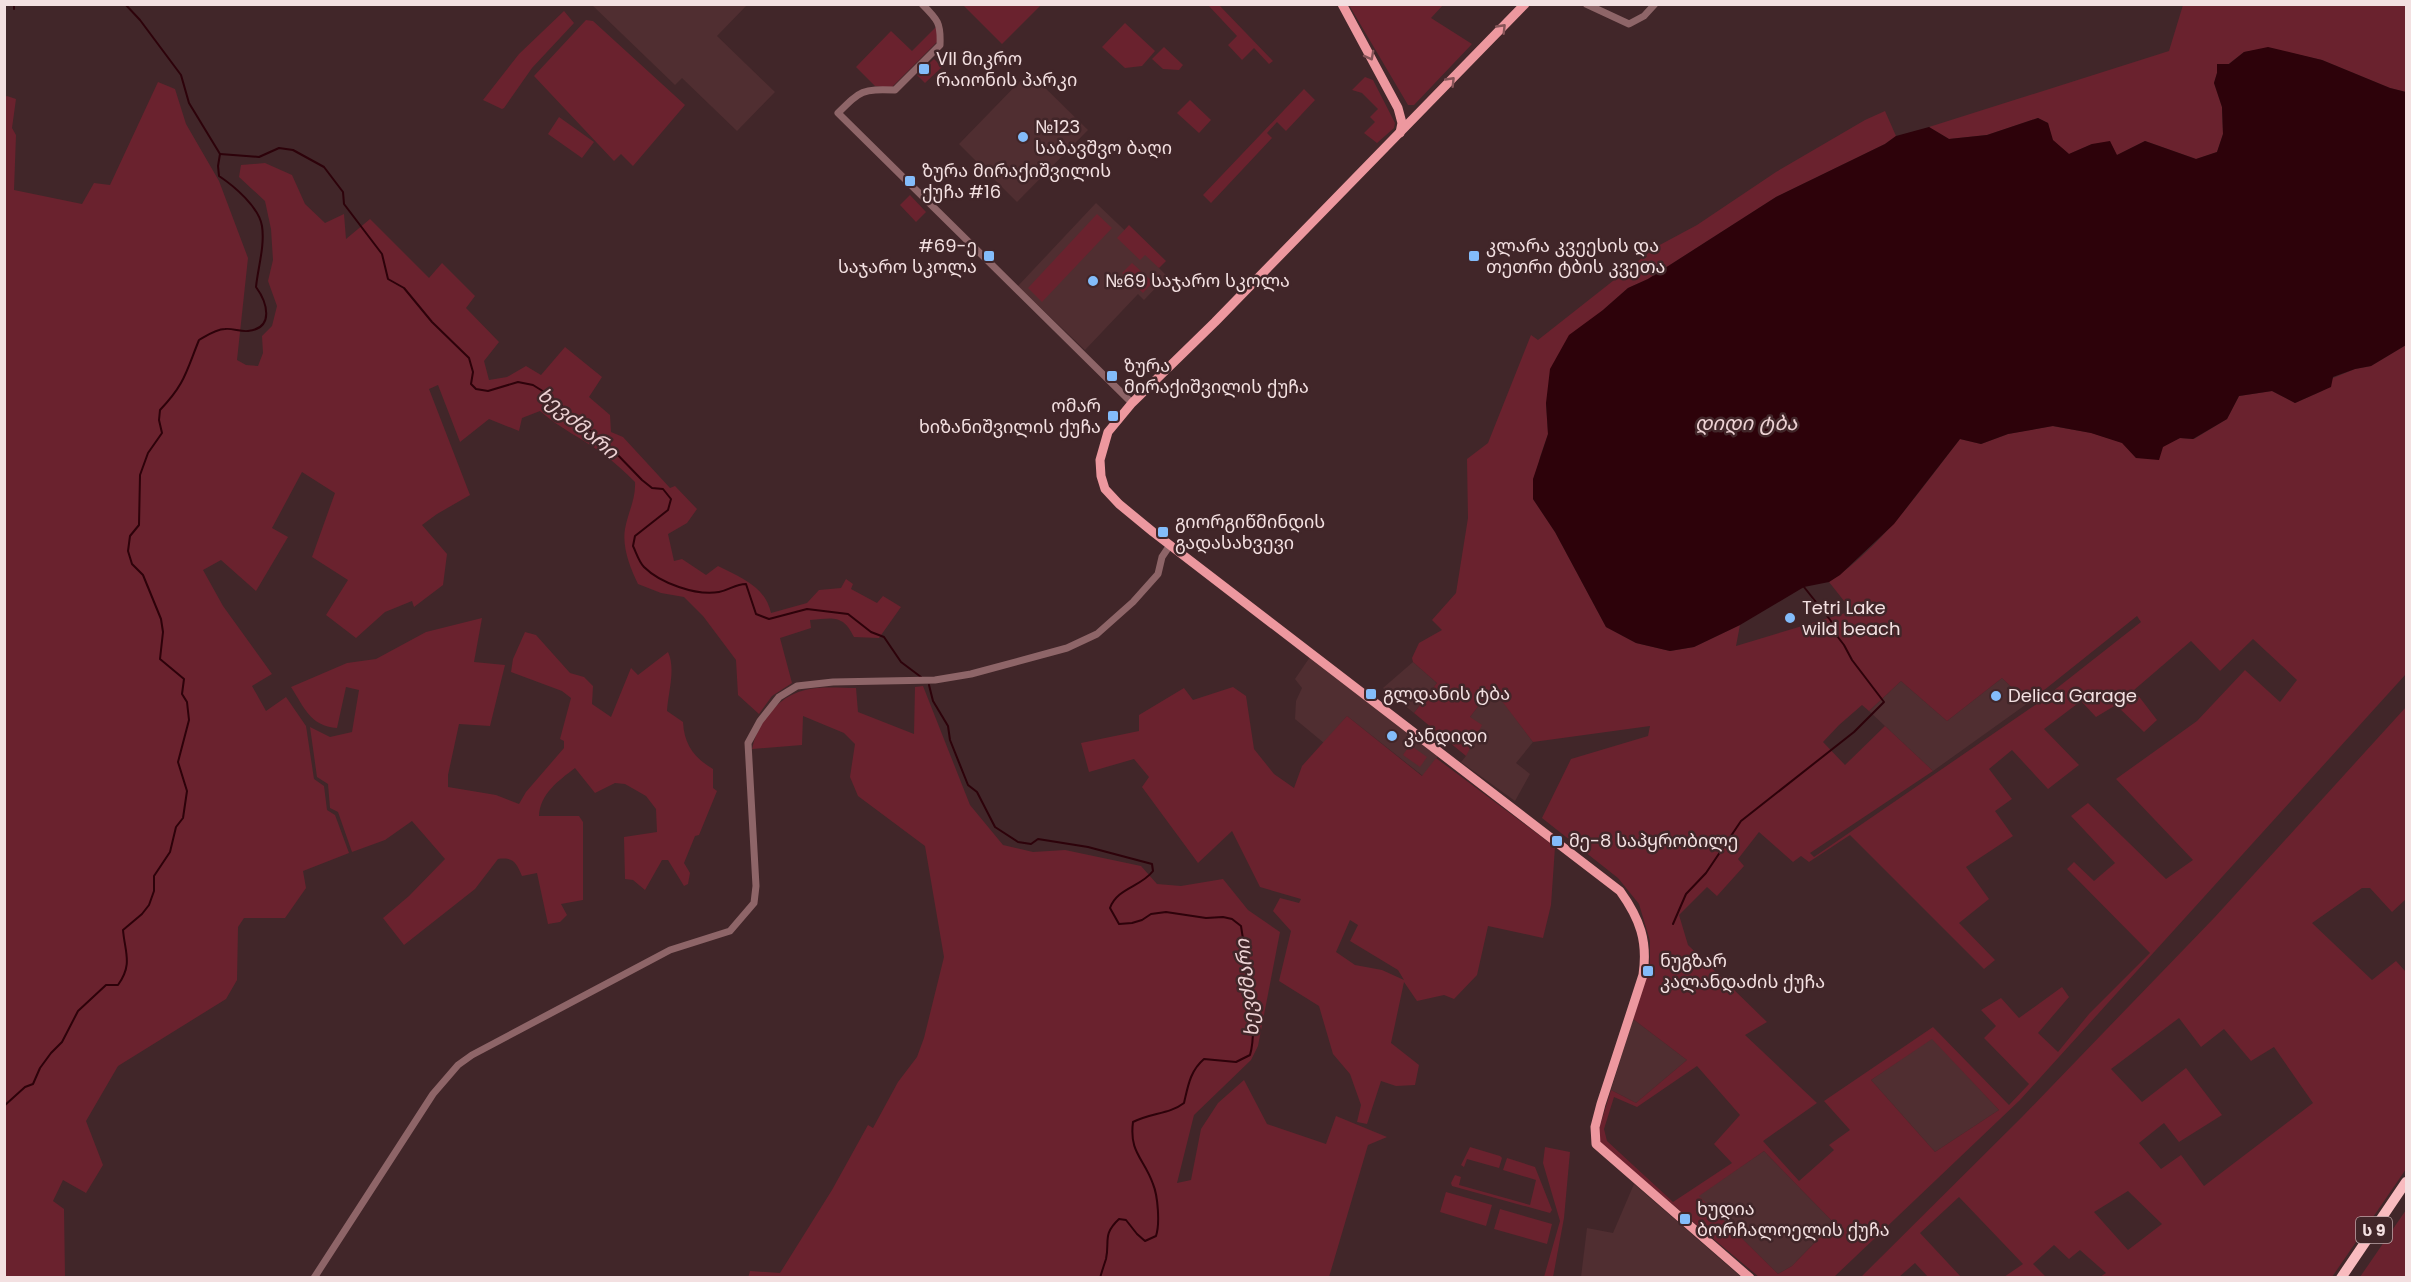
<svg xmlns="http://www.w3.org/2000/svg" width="2411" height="1282" font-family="Poppins,'Noto Sans Georgian',sans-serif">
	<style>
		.built { fill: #502e31 }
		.green { fill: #6a222e; fill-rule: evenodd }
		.water { fill: #2d020a }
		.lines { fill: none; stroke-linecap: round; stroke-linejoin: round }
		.stream { stroke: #2d020a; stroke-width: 2 }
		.minor { stroke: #8e6568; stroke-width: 7 }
		.major { stroke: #ed989f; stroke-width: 9 }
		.highway { stroke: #f9bbbf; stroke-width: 10 }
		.oneway { stroke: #865458 }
		.poi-dot { fill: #83bcfa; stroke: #412629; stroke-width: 2 }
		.labels { text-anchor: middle; stroke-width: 5; stroke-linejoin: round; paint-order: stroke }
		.shield { fill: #412629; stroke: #bea8aa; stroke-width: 1.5 }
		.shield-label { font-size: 16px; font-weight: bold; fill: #f3e0e1 }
		.poi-label { font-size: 18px; fill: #f3e0e1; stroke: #412629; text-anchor: start }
		.water-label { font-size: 20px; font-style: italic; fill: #edd2d4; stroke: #412629 }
	</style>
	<rect width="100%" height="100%" fill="#412629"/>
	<g class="built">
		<path d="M 592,5 L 747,5 L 717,36 L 775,92 L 737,131 L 682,78 L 675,85 Z"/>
		<path d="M 1029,72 L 1088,130 L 1017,202 L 959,144 Z"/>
		<path d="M 1096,203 L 1160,264 L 1158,267 L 1167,276 L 1144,300 L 1138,294 L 1085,350 L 1018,286 Z"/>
		<path d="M 1310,657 L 1438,756 L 1423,776 L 1347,716 L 1324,743 L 1295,719 L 1296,701 L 1302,688 L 1295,679 Z"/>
		<path d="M 1413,662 L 1437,683 L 1414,713 L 1383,688 Z"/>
		<path d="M 2002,678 L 2028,703 L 1933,771 L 1869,711 L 1901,681 L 1947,721 Z"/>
		<path d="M 1492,687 L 1533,742 L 1516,763 L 1530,774 L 1515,801 L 1461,762 L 1466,756 L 1470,717 Z"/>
		<path d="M 1633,1019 L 1687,1060 L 1636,1103 L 1611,1090 Z"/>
		<path d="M 1932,1038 L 1999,1110 L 1935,1152 L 1871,1080 Z"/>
		<path d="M 1764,1151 L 1834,1223 L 1792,1266 L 1778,1274 L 1698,1196 Z"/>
		<path d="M 1634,1184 L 1741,1277 L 1581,1277 L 1587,1228 L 1613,1233 Z"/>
	</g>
	<g class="green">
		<path d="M 963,5 L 1041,5 L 1002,44 Z"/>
		<path d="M 1208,5 L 1219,5 L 1273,61 L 1269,64 L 1254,48 L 1242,60 L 1228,45 L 1237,36 Z"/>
		<path d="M 1349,5 L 1443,5 L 1431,18 L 1472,44 L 1414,105 L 1408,105 Z"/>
		<path d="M 2183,5 L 2406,5 L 2406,92 L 2390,88 L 2322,60 L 2268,48 L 2244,52 L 2217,73 L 2214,83 L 2222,107 L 2223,134 L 2217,152 L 2196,159 L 2145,141 L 2117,155 L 2092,144 L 2069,154 L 2052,140 L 2048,123 L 2038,118 L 1987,135 L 1949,139 L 1929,127 L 2169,51 Z"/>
		<path d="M 564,11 L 574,23 L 532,68 L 504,108 L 502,109 L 483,100 L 519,54 Z"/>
		<path d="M 586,20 L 593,21 L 685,105 L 633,166 L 621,154 L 614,161 L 534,76 Z"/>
		<path d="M 1125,23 L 1155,51 L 1142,66 L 1125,68 L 1102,47 Z"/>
		<path d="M 936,27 L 938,41 L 891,88 L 875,86 L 856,67 L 891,31 L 912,51 Z"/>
		<path d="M 1164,47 L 1183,65 L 1179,70 L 1163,69 L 1152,59 Z"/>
		<path d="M 934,59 L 942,67 L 925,83 L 917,75 Z"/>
		<path d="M 1365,77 L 1373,80 L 1395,123 L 1394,128 L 1377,143 L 1364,133 L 1375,122 L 1370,117 L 1378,109 L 1362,93 L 1352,90 Z"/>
		<path d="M 158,82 L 175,89 L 186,124 L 219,181 L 248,258 L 237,360 L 246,365 L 258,366 L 263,353 L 262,336 L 272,326 L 277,306 L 268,281 L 273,260 L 271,229 L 265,201 L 239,177 L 241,165 L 265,163 L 292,175 L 305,204 L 325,223 L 344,214 L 346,239 L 370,219 L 429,278 L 442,263 L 475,296 L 466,308 L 499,342 L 484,361 L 489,380 L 507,377 L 526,366 L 541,375 L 565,347 L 602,377 L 589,397 L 610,415 L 611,432 L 623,437 L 670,488 L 675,486 L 697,509 L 687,523 L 668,534 L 674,561 L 682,559 L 706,575 L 718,566 C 741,578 765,586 771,613 L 807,603 L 819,590 L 841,588 L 846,579 L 853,584 L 851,589 L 877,603 L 883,596 L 901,607 L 879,638 L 854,637 C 843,614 833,618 810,620 L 811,628 L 780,638 L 792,683 L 772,696 L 759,714 L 738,695 L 736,660 L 703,616 L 684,597 L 661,593 L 638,584 C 630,568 622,547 625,529 C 628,512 636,499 635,482 C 625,472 614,462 603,454 C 582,438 559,428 540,411 L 522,418 L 519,431 L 489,419 L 460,442 L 438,385 L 429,389 L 470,495 L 437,514 L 422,525 L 447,554 L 443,585 L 414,607 L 412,601 L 385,612 L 356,638 L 326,615 L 348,580 L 312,557 L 335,493 L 302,472 L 272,528 L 288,537 L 256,591 L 221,560 L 203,570 L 223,606 L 272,674 L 252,686 L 266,711 L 286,697 L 306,726 L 314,779 L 324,786 L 327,810 L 335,815 L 349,853 L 303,871 L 306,888 L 285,918 L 244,918 L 238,927 L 237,980 L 226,999 L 118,1066 L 86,1121 L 103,1165 L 86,1193 L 63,1180 L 53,1201 L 64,1209 L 65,1277 L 5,1277 L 5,97 L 7,96 L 16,99 L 12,128 L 16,135 L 14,190 L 82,204 L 94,183 L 110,185 Z"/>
		<path d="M 1304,89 L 1315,100 L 1286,131 L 1277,122 L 1267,133 L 1272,138 L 1211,203 L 1203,195 Z"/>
		<path d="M 1190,100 L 1211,120 L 1199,133 L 1177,113 Z"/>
		<path d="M 1885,111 L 1896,136 L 1885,144 L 1776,197 L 1648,279 L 1628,288 L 1603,310 L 1546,403 L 1548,434 L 1540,457 L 1533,499 L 1555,532 L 1606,627 L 1636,643 L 1670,651 L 1694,647 L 1740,625 L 1736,646 L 1852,611 L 1829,582 C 1881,548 1922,488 1960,439 L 1981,444 L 2008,434 L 2052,426 L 2092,433 L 2123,443 L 2136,458 L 2180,438 L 2194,439 L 2227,419 L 2239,396 L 2272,391 L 2295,403 L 2322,391 L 2333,378 L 2355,369 L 2371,366 L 2406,345 L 2406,674 L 2020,1100 L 1834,1277 L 1759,1277 L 1599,1143 L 1598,1132 L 1611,1090 L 1636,1103 L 1687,1060 L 1633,1019 L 1650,966 L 1650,941 L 1639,904 L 1618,878 L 1542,818 L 1571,759 L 1648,736 L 1650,726 L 1533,742 L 1492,688 L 1470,717 L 1482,725 L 1466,756 L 1414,713 L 1437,683 L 1413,662 L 1412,658 L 1419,643 L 1442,630 L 1432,620 L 1456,593 L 1468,518 L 1467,459 L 1488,443 L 1531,335 L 1538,340 L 1656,247 L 1697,225 L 1776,172 L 1865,120 ZM 2137,616 L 2141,622 L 2038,703 L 1814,857 L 1810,853 L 1933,771 L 1885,726 L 1845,765 L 1823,742 L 1839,725 L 1862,705 L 1869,711 L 1901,681 L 1947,721 L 2002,678 L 2028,703 ZM 2253,639 L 2297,680 L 2280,702 L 2245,670 L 2197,721 L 2116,779 L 2193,860 L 2166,879 L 2088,803 L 2071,816 L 2115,863 L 2094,881 L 2074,862 L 2067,869 L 2150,953 L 2089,1014 L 2058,1052 L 2038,1033 L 2069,997 L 2062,987 L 2019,1018 L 2001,998 L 1981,1010 L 1996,1026 L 1984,1038 L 2029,1084 L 2009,1105 L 1933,1027 L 1824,1101 L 1850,1130 L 1829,1145 L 1834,1150 L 1799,1181 L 1763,1141 L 1817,1103 L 1745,1035 L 1767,1022 L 1688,945 L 1679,915 L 1707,887 L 1717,896 L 1744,866 L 1738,859 L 1759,832 L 1793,862 L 1801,856 L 1809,862 L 1850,835 L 1984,969 L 1995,960 L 1959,923 L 1989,899 L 1966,867 L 2013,836 L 1995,811 L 2012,799 L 1989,769 L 2012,750 L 2048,789 L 2079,765 L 2044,729 L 2081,701 L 2096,717 L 2116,705 L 2144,732 L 2157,720 L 2134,690 L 2191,641 L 2220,671 ZM 1932,1039 L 1999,1110 L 1935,1152 L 1871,1080 ZM 1697,1066 L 1740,1115 L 1714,1144 L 1732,1163 L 1673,1202 L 1607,1141 L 1604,1129 L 1614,1097 L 1637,1107 ZM 1764,1151 L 1834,1223 L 1792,1266 L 1778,1274 L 1699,1196 Z"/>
		<path d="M 559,117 L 594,142 L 582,158 L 548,134 Z"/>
		<path d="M 910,195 L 926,212 L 916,222 L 900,205 Z"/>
		<path d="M 1097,214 L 1112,228 L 1042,302 L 1028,288 Z"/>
		<path d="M 1129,225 L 1166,261 L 1159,268 L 1145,255 L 1140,260 L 1117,238 Z"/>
		<path d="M 1132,263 L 1153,282 L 1143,293 L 1122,273 Z"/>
		<path d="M 482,618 L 474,662 L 505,665 L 490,726 L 459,724 L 448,775 L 448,787 L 496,795 L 519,804 L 526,792 L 564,748 L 564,741 L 560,739 L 571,698 L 562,691 L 511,672 L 513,659 L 525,632 L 536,635 L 570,673 L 584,677 L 593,686 L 592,704 L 611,717 L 631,668 L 638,675 L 668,652 C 676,669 668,693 667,711 L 683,722 C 684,744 694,758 713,769 L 713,788 L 717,791 L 699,835 L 695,836 L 684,863 L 690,873 L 688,884 L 684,886 L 668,860 L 662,860 L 645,890 L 633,880 L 625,879 L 624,837 L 657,832 L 656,809 L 646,796 L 625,784 L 615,783 L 595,793 L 575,768 C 558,781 540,794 539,816 L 579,816 L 583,822 L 583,900 L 561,904 L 567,915 L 560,922 L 548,924 L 537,873 L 522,876 C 516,862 513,857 498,859 L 475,889 L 404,945 L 383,918 L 409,896 L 445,859 L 412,821 L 385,840 L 352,852 L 338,812 L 330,808 L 328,784 L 317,777 L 310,727 L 330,737 L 352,732 L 359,690 L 346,687 L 337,728 C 310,726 304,707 291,687 L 347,663 L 376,659 L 426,632 Z"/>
		<path d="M 923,686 L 970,805 L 1003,845 L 1033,852 L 1065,850 L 1141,866 L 1157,884 L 1181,886 L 1223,879 L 1248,910 L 1280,932 L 1258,1046 L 1251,1060 L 1194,1115 L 1177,1183 L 1191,1180 L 1201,1129 L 1218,1103 L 1244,1080 L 1267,1124 L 1326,1144 L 1336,1116 L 1387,1137 L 1368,1145 L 1329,1277 L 748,1278 L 750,1271 L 780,1273 L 832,1190 L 868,1125 L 873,1128 L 898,1082 L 917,1057 L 924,1038 L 944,957 L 925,846 L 858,796 L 850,777 L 855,744 L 844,733 L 803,716 L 802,745 L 752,749 C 757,723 778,696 805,690 C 820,686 840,688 856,688 L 858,712 L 914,734 L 915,687 Z"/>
		<path d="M 1233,687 L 1246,696 L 1254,749 L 1274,774 L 1294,788 L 1302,766 L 1347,716 L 1422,776 L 1436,758 L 1555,847 L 1551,905 L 1543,938 L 1488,926 L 1477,975 L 1454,999 L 1444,995 L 1417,1001 L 1404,982 L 1391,1043 L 1419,1065 L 1415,1085 L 1396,1086 L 1381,1081 L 1367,1124 L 1357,1122 L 1361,1105 L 1350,1074 L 1333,1054 L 1319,1006 L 1279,981 L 1291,931 L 1273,911 L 1280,898 L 1299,903 L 1301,899 L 1260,887 L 1232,831 L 1198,863 L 1142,787 L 1149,777 L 1134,759 L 1089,772 L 1081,743 L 1139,731 L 1139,715 L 1184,688 L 1193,700 ZM 1350,920 L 1358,925 L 1350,941 L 1398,970 L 1404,980 L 1382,970 L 1355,965 L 1336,952 Z"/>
		<path d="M 2406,707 L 2406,899 L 2392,912 L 2370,888 L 2362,888 L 2312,923 L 2372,980 L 2396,961 L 2406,972 L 2406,1169 L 2332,1277 L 2100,1277 L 2106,1273 L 2080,1250 L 2069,1259 L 2054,1245 L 2033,1264 L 2046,1277 L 2004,1277 L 2023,1264 L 1959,1197 L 1920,1233 L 1961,1277 L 1928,1277 L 1915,1263 L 1899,1277 L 1861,1277 L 2022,1117 L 2214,918 ZM 2179,1018 L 2201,1047 L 2224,1029 L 2251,1061 L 2274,1047 L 2313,1103 L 2204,1186 L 2181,1155 L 2161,1169 L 2139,1143 L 2164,1123 L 2179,1142 L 2222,1115 L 2186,1068 L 2142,1102 L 2111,1069 ZM 2128,1191 L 2162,1224 L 2128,1250 L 2094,1212 Z"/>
		<path d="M 1410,745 L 1427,757 L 1420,767 L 1403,755 Z"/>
		<path d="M 1470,1147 L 1500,1156 L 1502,1158 L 1499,1168 L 1467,1159 L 1464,1167 L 1461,1165 Z"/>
		<path d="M 1545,1147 L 1570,1152 L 1564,1218 L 1553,1277 L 1544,1277 L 1560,1221 L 1543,1163 Z"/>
		<path d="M 1507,1158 L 1535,1167 L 1552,1210 L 1550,1213 L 1452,1186 L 1451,1183 L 1455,1175 L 1461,1177 L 1459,1185 L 1530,1205 L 1536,1180 L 1503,1170 Z"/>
		<path d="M 1446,1192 L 1492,1205 L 1486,1226 L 1440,1212 Z"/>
		<path d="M 1500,1209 L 1552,1224 L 1547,1244 L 1494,1229 Z"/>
		<path d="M 2406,1210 L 2406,1277 L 2360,1277 Z"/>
	</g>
	<path class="water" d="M 2268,47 L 2322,60 L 2390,88 L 2406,92 L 2406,345 L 2371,366 L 2355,369 L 2333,377 L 2331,387 L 2295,403 L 2272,391 L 2239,396 L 2227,419 L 2193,439 L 2180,438 L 2163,447 L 2159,460 L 2136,458 L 2122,443 L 2091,433 L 2053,426 L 2008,434 L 1981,444 L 1960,439 L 1894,524 L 1840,575 L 1829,582 L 1804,587 L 1740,625 L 1694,647 L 1670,651 L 1636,643 L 1606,627 L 1555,532 L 1533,499 L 1533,479 L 1548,434 L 1546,403 L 1550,369 L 1569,335 L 1603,310 L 1628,288 L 1648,279 L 1776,197 L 1885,144 L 1896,136 L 1929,127 L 1949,139 L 1987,135 L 2038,118 L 2048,123 L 2053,140 L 2069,154 L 2092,144 L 2110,141 L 2117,155 L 2145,141 L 2196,159 L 2217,152 L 2223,134 L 2222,107 L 2214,83 L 2217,73 L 2217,64 L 2229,64 L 2244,52 Z"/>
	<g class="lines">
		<g class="stream">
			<path d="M 125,4 L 140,20 L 181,75 L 189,103 L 220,154"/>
			<path d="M 14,9 L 14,4"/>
			<path d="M 220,154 L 259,157 L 279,148 L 293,150 L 324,167 L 343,192 L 344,204 L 382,254 L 388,279 L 404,288 L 432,322 L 469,358 L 473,372 L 471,384 L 476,389 L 488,391 L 518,382 L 533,385 L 549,395 L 612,449 L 642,480 L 652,488 L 663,489 L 671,499 L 668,510 L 635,536 L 633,546 C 636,552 639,562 644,567 C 660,583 696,596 719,592 C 730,590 735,584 746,584 L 756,614 L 769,619 L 807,609 L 848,614 L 871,632 L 884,637 L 901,662 L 921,677"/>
			<path d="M 929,685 L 933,701 L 948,726 L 950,740 L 968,785 L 977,792 L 995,827 L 1018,842 L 1031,844 L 1038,839 L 1088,847 L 1152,864 L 1153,871 C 1141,887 1117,888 1110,908 L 1119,924 L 1132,923 L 1142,920 L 1151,914 L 1166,912 L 1206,918 L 1223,917 L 1232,919 L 1241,926 C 1246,959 1259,1025 1250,1055 L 1236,1062 L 1204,1059 C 1190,1071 1188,1086 1184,1103 C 1170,1114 1150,1113 1133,1122 C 1129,1153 1144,1158 1153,1184 C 1158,1196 1160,1224 1156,1236 L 1145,1241 L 1137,1234 L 1126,1220 L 1119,1219 C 1102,1235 1110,1241 1106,1259 C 1104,1265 1102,1271 1100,1278"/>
			<path d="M 1673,924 L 1686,894 L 1706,873 L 1741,821 L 1854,732 L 1884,702 L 1852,660 L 1844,645 L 1834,632 L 1831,621 L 1804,587"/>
			<path d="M 4,1106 L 25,1087 L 33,1084 L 40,1068 L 51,1053 L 62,1042 L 78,1011 L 106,985 L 118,985 C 133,964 125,953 123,930 L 142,914 L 149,905 L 154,891 L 154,876 L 170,852 L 176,827 L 183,818 L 187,791 L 178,762 L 189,720 L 187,702 L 182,694 L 184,679 L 160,659 L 163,632 L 161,619 L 143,575 L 132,564 L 128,551 L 130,536 L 139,525 L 140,475 L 148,453 L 162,433 L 159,420 L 160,410 C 185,384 186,372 199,340 C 206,336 216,329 225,329 C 232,328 241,332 248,331 C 275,328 267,302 256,287 C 258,267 265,246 262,226 C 259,207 234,186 219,176 L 218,166 L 220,154"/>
		</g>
		<g class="minor">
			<path d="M 922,4 C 938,20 941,23 940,45 L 895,90 C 862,89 861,90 838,113 L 1132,403"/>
			<path d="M 1586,4 L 1629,24 L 1644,16 L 1655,4"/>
			<path d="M 314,1278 L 433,1094 L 458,1065 L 472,1055 L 670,950 L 730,931 L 754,903 L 756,886 L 748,743 L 760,721 L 779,697 L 797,686 L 833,682 L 935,680 L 971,674 L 1067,648 L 1097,634 L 1133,602 L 1158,574 L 1162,557 L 1170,545"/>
		</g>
		<g class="major">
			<path d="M 1342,4 L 1398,108 L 1402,123 L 1400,133"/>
			<path d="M 1525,4 L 1215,322 L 1132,403 L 1108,432 L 1100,460 L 1101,476 L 1105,489 L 1119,504 L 1153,532 L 1620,891 C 1640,919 1648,941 1643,975 L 1601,1104 L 1595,1127 L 1596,1144 L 1750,1278"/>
		</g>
		<path class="highway" d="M 2341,1278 L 2406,1182"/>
	</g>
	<defs><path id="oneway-chevron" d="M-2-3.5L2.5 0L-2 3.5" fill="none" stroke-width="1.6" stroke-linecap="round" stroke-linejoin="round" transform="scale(1.5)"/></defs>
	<g class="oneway">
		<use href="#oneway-chevron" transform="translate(1502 28) rotate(-46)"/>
		<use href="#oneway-chevron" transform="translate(1370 56) rotate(62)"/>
		<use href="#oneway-chevron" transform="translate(1451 81) rotate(-46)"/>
	</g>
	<g class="poi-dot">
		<rect x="918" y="63" width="12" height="12" rx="3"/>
		<circle cx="1023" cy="137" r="6"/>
		<rect x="904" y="175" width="12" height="12" rx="3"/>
		<rect x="983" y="250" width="12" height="12" rx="3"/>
		<rect x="1468" y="250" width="12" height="12" rx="3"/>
		<circle cx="1093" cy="281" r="6"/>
		<rect x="1106" y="370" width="12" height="12" rx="3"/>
		<rect x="1107" y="410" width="12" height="12" rx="3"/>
		<rect x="1157" y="526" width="12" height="12" rx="3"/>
		<circle cx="1790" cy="618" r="6"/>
		<rect x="1365" y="688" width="12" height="12" rx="3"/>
		<circle cx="1996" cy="696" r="6"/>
		<circle cx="1392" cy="736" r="6"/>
		<rect x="1551" y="835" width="12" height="12" rx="3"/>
		<rect x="1642" y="965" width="12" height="12" rx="3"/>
		<rect x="1679" y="1213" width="12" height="12" rx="3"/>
	</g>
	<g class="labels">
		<rect class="shield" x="2356" y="1217" width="36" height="26" rx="4.5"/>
		<g class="shield-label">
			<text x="2374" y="1236">ს 9</text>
		</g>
		<g class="poi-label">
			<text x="936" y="65">VII მიკრო<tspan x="936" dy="21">რაიონის პარკი</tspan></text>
			<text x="1035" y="133">№123<tspan x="1035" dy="21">საბავშვო ბაღი</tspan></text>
			<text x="922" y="177">ზურა მირაქიშვილის<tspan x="922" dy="21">ქუჩა #16</tspan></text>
			<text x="977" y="252" text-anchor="end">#69-ე<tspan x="977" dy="21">საჯარო სკოლა</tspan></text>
			<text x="1486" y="252">კლარა კვეესის და<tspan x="1486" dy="21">თეთრი ტბის კვეთა</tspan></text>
			<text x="1105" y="287">№69 საჯარო სკოლა</text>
			<text x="1124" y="372">ზურა<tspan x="1124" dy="21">მირაქიშვილის ქუჩა</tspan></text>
			<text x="1101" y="412" text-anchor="end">ომარ<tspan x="1101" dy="21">ხიზანიშვილის ქუჩა</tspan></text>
			<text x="1175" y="528">გიორგიწმინდის<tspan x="1175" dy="21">გადასახვევი</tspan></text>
			<text x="1802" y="614">Tetri Lake<tspan x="1802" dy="21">wild beach</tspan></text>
			<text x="1383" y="700">გლდანის ტბა</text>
			<text x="2008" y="702">Delica Garage</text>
			<text x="1404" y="742">კანდიდი</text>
			<text x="1569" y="847">მე-8 საპყრობილე</text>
			<text x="1660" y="967">ნუგზარ<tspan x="1660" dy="21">კალანდაძის ქუჩა</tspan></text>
			<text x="1697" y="1215">ხუდია<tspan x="1697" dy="21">ბორჩალოელის ქუჩა</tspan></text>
		</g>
		<g class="water-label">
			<text transform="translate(578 423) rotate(40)" y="7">ხევძმარი</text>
			<text x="1746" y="430">დიდი ტბა</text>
			<text transform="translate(1247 988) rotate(-96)" y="7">ხევძმარი</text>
		</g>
	</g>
	<rect width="2411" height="1282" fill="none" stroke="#f3e0e1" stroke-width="12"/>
</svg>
